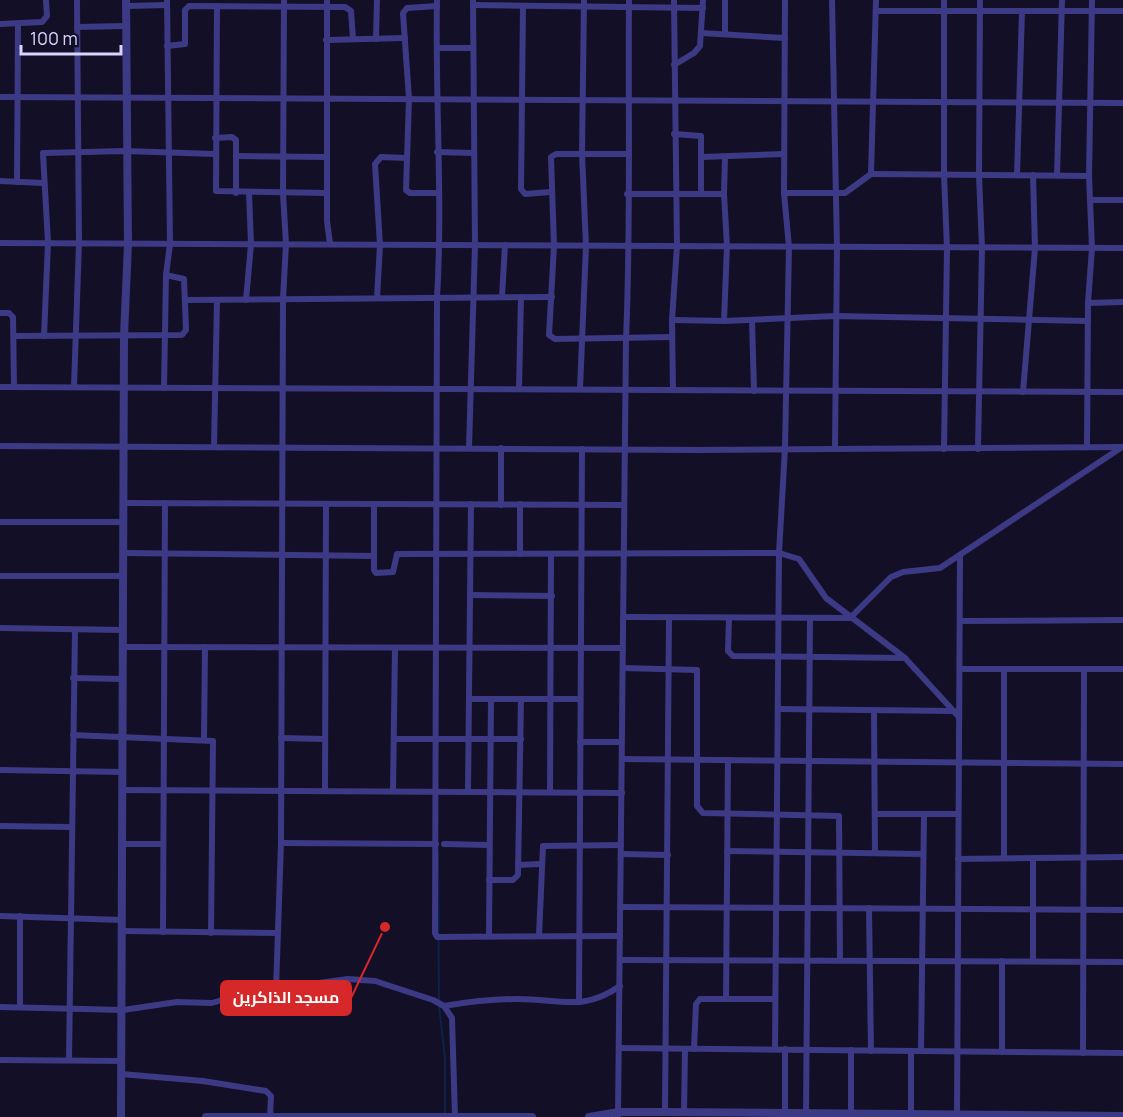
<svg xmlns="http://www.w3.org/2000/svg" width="1123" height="1117" font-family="Manrope,Cairo,sans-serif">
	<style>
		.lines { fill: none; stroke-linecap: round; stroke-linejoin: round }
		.stream { stroke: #0c2248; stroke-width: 2 }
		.minor { stroke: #3d3a85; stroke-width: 6 }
		.tertiary { stroke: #3d3a85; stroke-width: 8 }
		.leader { fill: none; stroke: #d62828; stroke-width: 2 }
		.callout-dot { fill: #d62828; stroke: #130f26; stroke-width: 2 }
		.callout { fill: #d62828; stroke: #d62828; stroke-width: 2 }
		.callout-label { font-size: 16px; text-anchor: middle; font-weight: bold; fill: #fff }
	</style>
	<rect width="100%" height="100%" fill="#130f26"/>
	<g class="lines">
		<g class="stream">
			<path d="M 438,853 L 439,1001"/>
			<path d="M 439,1006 L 445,1057 L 445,1114"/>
		</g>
		<g class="minor">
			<path d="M 327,0 L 327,221 L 330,244"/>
			<path d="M 437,0 C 435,99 443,199 437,298 L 435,933 L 437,937 L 620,936"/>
			<path d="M 832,0 L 837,247 L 835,449"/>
			<path d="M 944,0 L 944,174 L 947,248 L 944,449"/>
			<path d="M 473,5 L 703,8"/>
			<path d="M 126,6 L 167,5"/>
			<path d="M 217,6 L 216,191 L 326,193"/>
			<path d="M 437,6 L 407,8 L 403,13 L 409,99 L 406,190 L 410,193 L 437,193"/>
			<path d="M 523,6 L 521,189 L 525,194 L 551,192"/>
			<path d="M 876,11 L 1123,11"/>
			<path d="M 0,24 L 42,22 L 47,16 L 46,0"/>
			<path d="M 77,27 L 126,26"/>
			<path d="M 701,33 L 785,38"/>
			<path d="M 725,34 L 725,0"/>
			<path d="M 376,39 L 377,0"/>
			<path d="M 326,40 L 405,38"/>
			<path d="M 167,46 L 185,44 L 185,10 L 189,6 L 345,7 L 351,11 L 353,39"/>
			<path d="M 437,48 L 472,48"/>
			<path d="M 674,65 L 694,53 L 700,46 L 703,0"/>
			<path d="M 0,97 L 1123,103"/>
			<path d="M 674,134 L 701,136 L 701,194"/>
			<path d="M 215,138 L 232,137 L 236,140 L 236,193"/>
			<path d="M 437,152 L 472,153"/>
			<path d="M 628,154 L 556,154 L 551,157 L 554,246 L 549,335 L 555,339 L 672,337"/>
			<path d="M 236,156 L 327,157"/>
			<path d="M 702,157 L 784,154"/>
			<path d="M 871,174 L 1089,176"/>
			<path d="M 1017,175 L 1022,11"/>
			<path d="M 1057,175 L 1062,0"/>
			<path d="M 0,181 L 43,183"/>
			<path d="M 17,182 L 18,25"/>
			<path d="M 784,193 L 845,193 L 871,174 L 876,0"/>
			<path d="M 627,194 L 724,194"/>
			<path d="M 1090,200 L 1123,200"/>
			<path d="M 0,243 L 1123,248"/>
			<path d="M 502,297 L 505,245"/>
			<path d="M 377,298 L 380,245 L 375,164 L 381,157 L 407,158"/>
			<path d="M 185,300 L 552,297"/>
			<path d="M 246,300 L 251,244 L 249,193"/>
			<path d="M 1088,303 L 1123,302"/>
			<path d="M 0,313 L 9,313 L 13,317 L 14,387"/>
			<path d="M 672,320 L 724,321 L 835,316 L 1088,321"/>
			<path d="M 752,320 L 754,391"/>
			<path d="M 724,321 L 727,246 L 724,194 L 725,157"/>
			<path d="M 15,336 L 182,335 L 186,330 L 184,279 L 166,275"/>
			<path d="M 44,336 L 48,243 L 43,153 L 125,151 L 215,154"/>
			<path d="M 0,387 L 1123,392"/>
			<path d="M 74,387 L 79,243 L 77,0"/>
			<path d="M 164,388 L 166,275 L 170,244 L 167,0"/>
			<path d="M 519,389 L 521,297"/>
			<path d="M 580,389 L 586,246 L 582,154 L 584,0"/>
			<path d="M 673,390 L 672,320 L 677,246 L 674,0"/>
			<path d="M 1023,392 L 1035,248 L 1033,175"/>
			<path d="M 0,446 L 699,450 L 1123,447"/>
			<path d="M 214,447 L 217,301"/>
			<path d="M 1087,447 L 1088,303 L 1092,248 L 1089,176 L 1092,0"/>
			<path d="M 469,448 L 475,245 L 473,0"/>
			<path d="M 501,448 L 501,505"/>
			<path d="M 978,449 L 982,248 L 979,175 L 980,0"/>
			<path d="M 124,503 L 624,505"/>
			<path d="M 374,504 L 374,570 L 376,573 L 393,572 L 397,554 L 779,553 L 799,559 L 826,598 L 905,658 L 959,717"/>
			<path d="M 0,522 L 124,522"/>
			<path d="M 124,553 L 374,556"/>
			<path d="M 520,554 L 520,504"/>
			<path d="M 0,576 L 123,576"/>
			<path d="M 470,595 L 552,596"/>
			<path d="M 623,617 L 850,618 L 891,577 L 903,572 L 940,568 L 1122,447"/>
			<path d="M 729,618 L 728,651 L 733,656 L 904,658"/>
			<path d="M 960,621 L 1123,620"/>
			<path d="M 0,628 L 123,630"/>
			<path d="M 123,647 L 623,648"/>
			<path d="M 623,668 L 697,670 L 697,806 L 703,813 L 839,816 L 840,960"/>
			<path d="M 960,669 L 1123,669"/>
			<path d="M 1004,669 L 1004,858"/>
			<path d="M 73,678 L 123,679"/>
			<path d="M 469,699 L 580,699"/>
			<path d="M 779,709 L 954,711"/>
			<path d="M 874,711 L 875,853"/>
			<path d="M 73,735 L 213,741 L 211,933"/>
			<path d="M 281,738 L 325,739"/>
			<path d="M 204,739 L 205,647"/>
			<path d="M 394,739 L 521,739"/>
			<path d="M 580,742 L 622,742"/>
			<path d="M 622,759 L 1123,764"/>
			<path d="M 0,770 L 123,772"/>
			<path d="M 122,790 L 622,793"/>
			<path d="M 325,790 L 326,504"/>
			<path d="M 393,790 L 395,648"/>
			<path d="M 468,791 L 471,504"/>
			<path d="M 550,792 L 551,554"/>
			<path d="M 875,814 L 958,814"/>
			<path d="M 0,826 L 70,827"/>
			<path d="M 281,843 L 436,844"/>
			<path d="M 122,844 L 163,844"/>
			<path d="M 444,844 L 489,845"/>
			<path d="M 727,851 L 923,854"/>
			<path d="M 621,854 L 668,855"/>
			<path d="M 1033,858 L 1033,961"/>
			<path d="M 958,859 L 1123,857"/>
			<path d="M 518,865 L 540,864"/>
			<path d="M 489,880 L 513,880 L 518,875 L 521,699"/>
			<path d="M 621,907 L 1123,910"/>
			<path d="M 869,908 L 871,1051"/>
			<path d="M 0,916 L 122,920"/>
			<path d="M 122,931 L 277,933"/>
			<path d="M 163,932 L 165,503"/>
			<path d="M 489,936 L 491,699"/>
			<path d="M 539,936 L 543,846 L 621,845"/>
			<path d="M 620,960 L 1123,962"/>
			<path d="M 276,989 L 281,843 L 283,299 L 286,244 L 283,193 L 284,0"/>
			<path d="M 726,999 L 728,760"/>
			<path d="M 579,1002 L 582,449"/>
			<path d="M 444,1006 C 468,1002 493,999 518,999 C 559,999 583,1012 620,986"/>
			<path d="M 0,1007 L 123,1010 L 177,1002 L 212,1003 L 245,993 L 348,979 L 375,981 L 433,1000 L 444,1006 L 452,1018 L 455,1117"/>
			<path d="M 20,1007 L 20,916"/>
			<path d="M 619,1048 L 1123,1053"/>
			<path d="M 694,1049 L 696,1004 L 700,999 L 775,999"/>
			<path d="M 775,1049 L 779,553 L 785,448 L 789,247 L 784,193 L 785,0"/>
			<path d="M 851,1050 L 851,1114"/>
			<path d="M 921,1051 L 924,815"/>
			<path d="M 1002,1052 L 1002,961"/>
			<path d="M 1083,1053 L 1084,669"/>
			<path d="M 0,1060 L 121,1061"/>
			<path d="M 69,1060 L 75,630"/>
			<path d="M 121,1074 L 203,1081 L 266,1091 L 271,1096 L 270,1117"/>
			<path d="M 665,1112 L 669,618"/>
			<path d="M 684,1113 L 685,1049"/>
			<path d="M 785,1114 L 785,1049"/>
			<path d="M 911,1115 L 911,1051"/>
			<path d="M 618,1117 L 626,339 C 631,226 628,113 629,0"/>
			<path d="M 806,1117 L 810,619"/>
			<path d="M 957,1117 L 960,557"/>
		</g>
		<g class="tertiary">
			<path d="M 121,1117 L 124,336 L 128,244 L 126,0"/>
			<path d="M 206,1117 L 532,1117"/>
			<path d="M 589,1117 L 619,1112 L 665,1112 L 1123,1116"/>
		</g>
	</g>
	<path class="leader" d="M385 927L351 998"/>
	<circle class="callout-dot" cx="385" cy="927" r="6"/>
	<rect class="callout" x="221" y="981" width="130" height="34" rx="6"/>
	<g class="callout-label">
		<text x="286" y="1003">مسجد الذاكرين</text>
	</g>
	<path d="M21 45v9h100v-9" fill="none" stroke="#d9d4ff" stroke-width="3"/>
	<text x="30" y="45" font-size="18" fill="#d9d4ff" stroke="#130f26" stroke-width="4.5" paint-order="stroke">100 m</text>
</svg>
